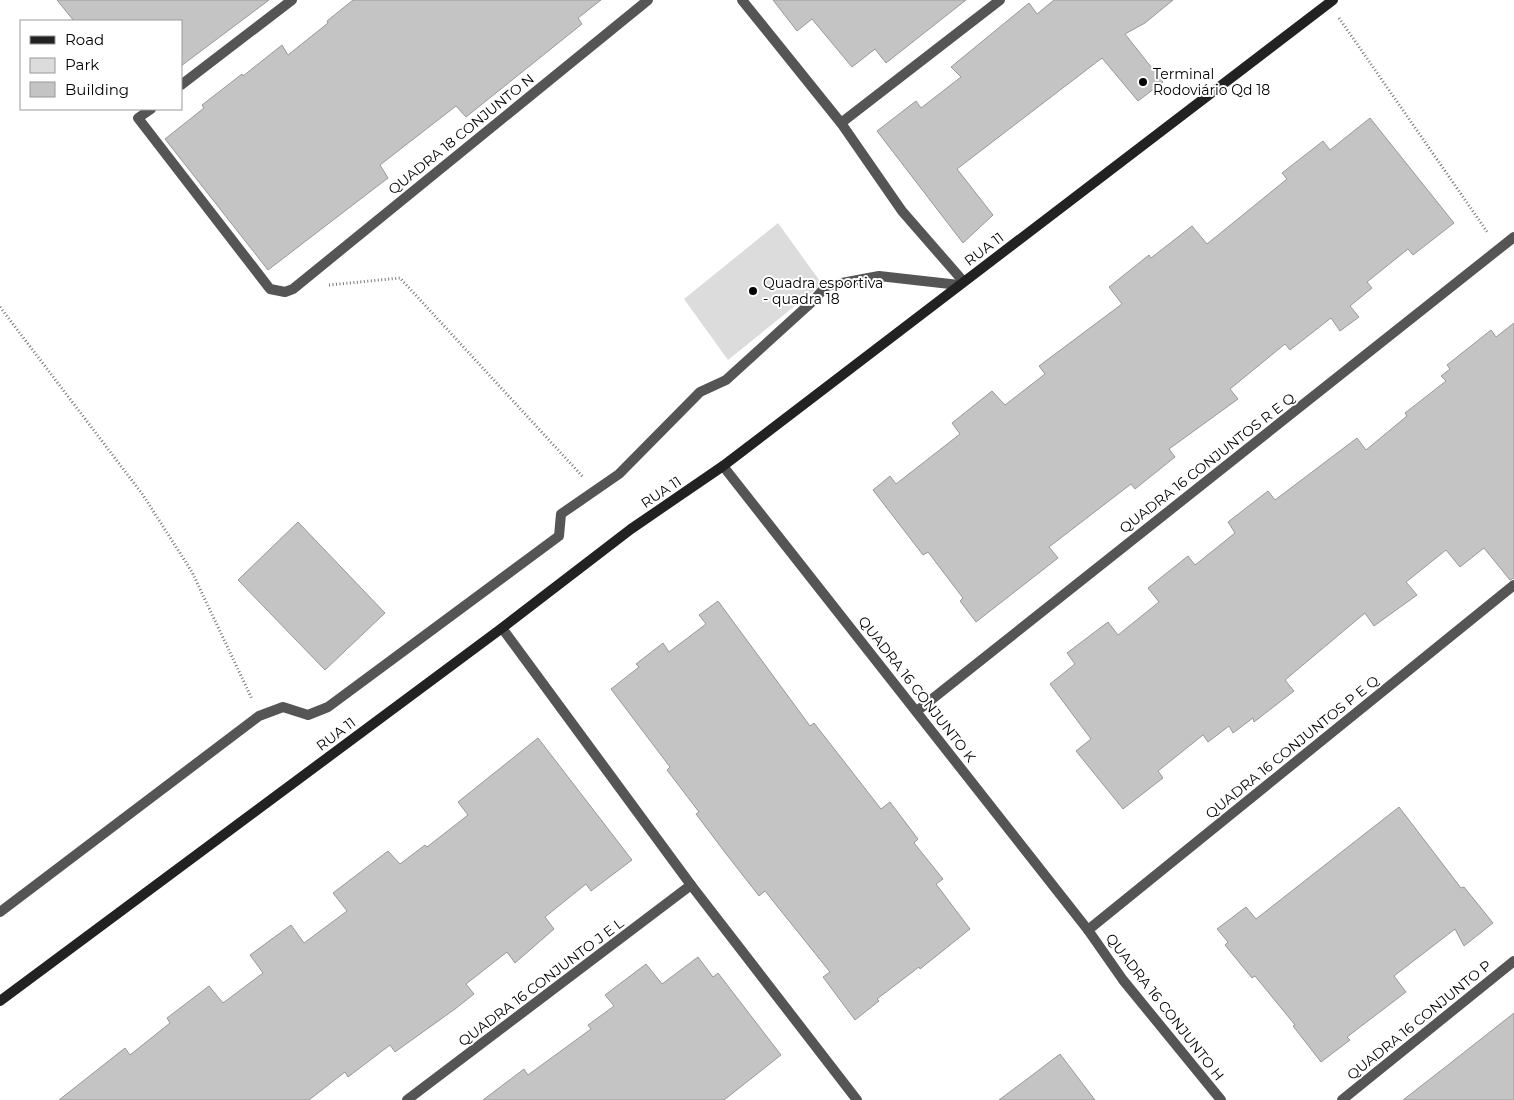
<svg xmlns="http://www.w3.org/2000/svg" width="1514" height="1100" font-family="Montserrat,sans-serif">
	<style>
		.green { fill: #dcdcdc }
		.building { fill: #c4c4c4; stroke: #999 }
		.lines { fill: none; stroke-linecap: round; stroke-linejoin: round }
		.path { stroke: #777; stroke-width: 3; stroke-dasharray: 1 2.5; stroke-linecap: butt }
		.pedestrian { stroke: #555; stroke-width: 10 }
		.minor { stroke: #555; stroke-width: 10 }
		.secondary { stroke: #222; stroke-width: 10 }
		.poi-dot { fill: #000; stroke: #fff; stroke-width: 2 }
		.labels { text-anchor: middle; stroke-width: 4; stroke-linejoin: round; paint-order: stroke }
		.poi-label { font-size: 14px; fill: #000; stroke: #fff; text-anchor: start }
		.street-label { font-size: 14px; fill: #000; stroke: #fff }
	</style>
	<rect width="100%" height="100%" fill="#fff"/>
	<path class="green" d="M 778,223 L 822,284 L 728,360 L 684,299 Z"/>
	<g class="building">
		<path d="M 57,0 L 269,0 L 181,66 L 181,21 L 74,21 Z"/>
		<path d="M 353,0 L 601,0 L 578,18 L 582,24 L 466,117 L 456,106 L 380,165 L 388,178 L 268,270 L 165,139 L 204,108 L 202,105 L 242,74 L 243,76 L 282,45 L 288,55 L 328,23 L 327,21 Z"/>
		<path d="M 773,0 L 966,0 L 886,63 L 875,49 L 852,67 L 812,19 L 797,31 Z"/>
		<path d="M 1054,0 L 1173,0 L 1145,23 L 1125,34 L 1163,82 L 1138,101 L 1102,58 L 957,169 L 993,215 L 963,243 L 877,131 L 916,101 L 921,108 L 961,77 L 951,67 L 1029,3 L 1037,14 Z"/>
		<path d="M 1370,118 L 1454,223 L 1413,255 L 1408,249 L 1367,282 L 1372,288 L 1350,306 L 1359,317 L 1340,331 L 1331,318 L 1290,350 L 1285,344 L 1230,389 L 1238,399 L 1169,449 L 1175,457 L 1135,489 L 1131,484 L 1049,547 L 1058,558 L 976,622 L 960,601 L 963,598 L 928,552 L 923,555 L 873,490 L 890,476 L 896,484 L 960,434 L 952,423 L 992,391 L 1005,405 L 1045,374 L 1039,366 L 1122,304 L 1109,287 L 1149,255 L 1151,258 L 1192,226 L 1207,244 L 1287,179 L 1282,173 L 1323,141 L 1330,150 Z"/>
		<path d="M 1514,323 L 1514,578 L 1510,580 L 1484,548 L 1460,567 L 1446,550 L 1406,582 L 1417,595 L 1374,626 L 1365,613 L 1285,680 L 1294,691 L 1254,722 L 1253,718 L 1233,733 L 1229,726 L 1208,742 L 1203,735 L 1158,771 L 1163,778 L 1123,809 L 1076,751 L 1091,739 L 1050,684 L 1075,664 L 1067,653 L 1108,622 L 1118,635 L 1159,602 L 1148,588 L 1188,556 L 1195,565 L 1235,533 L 1228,522 L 1268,491 L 1275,500 L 1357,438 L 1366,450 L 1407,416 L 1405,413 L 1446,381 L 1441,376 L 1450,369 L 1447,365 L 1491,330 L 1496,337 Z"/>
		<path d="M 298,522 L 385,613 L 325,670 L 238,580 Z"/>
		<path d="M 718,601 L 810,726 L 814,723 L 881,809 L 890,802 L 918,839 L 914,843 L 943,879 L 936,884 L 970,929 L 920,969 L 919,967 L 877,999 L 879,1001 L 855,1020 L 823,977 L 830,972 L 765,891 L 759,896 L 727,855 L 696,814 L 699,812 L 667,770 L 670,767 L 611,689 L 639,667 L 636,664 L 663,643 L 669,652 L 706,624 L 699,615 Z"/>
		<path d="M 538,738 L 632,860 L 591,891 L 586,884 L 545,917 L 554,929 L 515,963 L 507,952 L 466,984 L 474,994 L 455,1009 L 395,1052 L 390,1045 L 348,1077 L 345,1072 L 309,1100 L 59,1100 L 125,1048 L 130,1055 L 170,1023 L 167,1018 L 209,986 L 223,1003 L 263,973 L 250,955 L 291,925 L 304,943 L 347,911 L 333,893 L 388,851 L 400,864 L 425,845 L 427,847 L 468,815 L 458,802 Z"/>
		<path d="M 1399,807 L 1461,888 L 1464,887 L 1493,923 L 1464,946 L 1455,929 L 1394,976 L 1406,992 L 1347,1037 L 1350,1040 L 1321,1062 L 1293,1026 L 1295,1025 L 1255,976 L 1252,978 L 1225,945 L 1228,942 L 1217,929 L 1246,907 L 1256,919 Z"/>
		<path d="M 698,957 L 713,977 L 718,973 L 781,1055 L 724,1100 L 483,1100 L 524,1069 L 528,1075 L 591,1029 L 588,1025 L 614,1006 L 605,995 L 646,964 L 662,984 Z"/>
		<path d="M 1514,1013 L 1514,1100 L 1403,1100 L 1448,1065 Z"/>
		<path d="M 1060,1054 L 1095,1100 L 999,1100 L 1039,1070 Z"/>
	</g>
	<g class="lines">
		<g class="path">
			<path d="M 1339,18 L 1488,233"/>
			<path d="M 329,285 L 400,278 L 583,477"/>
			<path d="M 0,307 L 143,495 L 192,572 L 252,699"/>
		</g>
		<path class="pedestrian" d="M 0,912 L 259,716 L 283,707 L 308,715 L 328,707 L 559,536 L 561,514 L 619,474 L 700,392 L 726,380 L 814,300 L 826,286 L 879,276 L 959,285"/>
		<g class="minor">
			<path d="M 742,0 L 841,123 L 902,211 L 963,281"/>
			<path d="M 181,85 L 292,0"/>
			<path d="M 151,109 L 138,118 L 270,289 L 285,292 L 293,289 L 648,0"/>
			<path d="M 841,123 L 1000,0"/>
			<path d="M 723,466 L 1088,930 L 1123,980 L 1221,1100"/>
			<path d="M 502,628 L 691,885 L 857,1100"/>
			<path d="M 917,711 L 1514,237"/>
			<path d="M 1088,930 L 1514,585"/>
			<path d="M 407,1100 L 691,885"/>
			<path d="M 1342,1100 L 1514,961"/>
		</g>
		<path class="secondary" d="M 0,1001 L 502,628 L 631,529 L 723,466 L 1333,0"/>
	</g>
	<g class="poi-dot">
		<circle cx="1143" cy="82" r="5"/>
		<circle cx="753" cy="291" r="5"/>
	</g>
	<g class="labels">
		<g class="poi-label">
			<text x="1153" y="79">Terminal<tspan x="1153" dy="16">Rodoviário Qd 18</tspan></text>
			<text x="763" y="288">Quadra esportiva<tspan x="763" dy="16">- quadra 18</tspan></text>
		</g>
		<g class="street-label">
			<text transform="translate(461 134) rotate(-39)" y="5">QUADRA 18 CONJUNTO N</text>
			<text transform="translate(984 249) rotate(-37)" y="5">RUA 11</text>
			<text transform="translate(1207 463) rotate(-38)" y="5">QUADRA 16 CONJUNTOS R E Q</text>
			<text transform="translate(661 492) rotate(-34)" y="5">RUA 11</text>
			<text transform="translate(917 689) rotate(52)" y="5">QUADRA 16 CONJUNTO K</text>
			<text transform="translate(336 734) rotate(-37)" y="5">RUA 11</text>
			<text transform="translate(1292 747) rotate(-39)" y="5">QUADRA 16 CONJUNTOS P E Q</text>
			<text transform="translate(541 982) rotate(-37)" y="5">QUADRA 16 CONJUNTO J E L</text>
			<text transform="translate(1165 1007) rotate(52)" y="5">QUADRA 16 CONJUNTO H</text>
			<text transform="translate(1419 1020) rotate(-39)" y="5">QUADRA 16 CONJUNTO P</text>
		</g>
	</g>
	<rect x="20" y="20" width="162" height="90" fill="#ffffff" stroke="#999999"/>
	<rect x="30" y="36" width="25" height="8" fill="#222222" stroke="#999999"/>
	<text x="65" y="45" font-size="15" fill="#000000">Road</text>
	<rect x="30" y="58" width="25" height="15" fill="#dcdcdc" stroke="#999999"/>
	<text x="65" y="70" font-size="15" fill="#000000">Park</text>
	<rect x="30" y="82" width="25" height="15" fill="#c4c4c4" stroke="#999999"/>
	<text x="65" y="95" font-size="15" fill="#000000">Building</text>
</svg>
